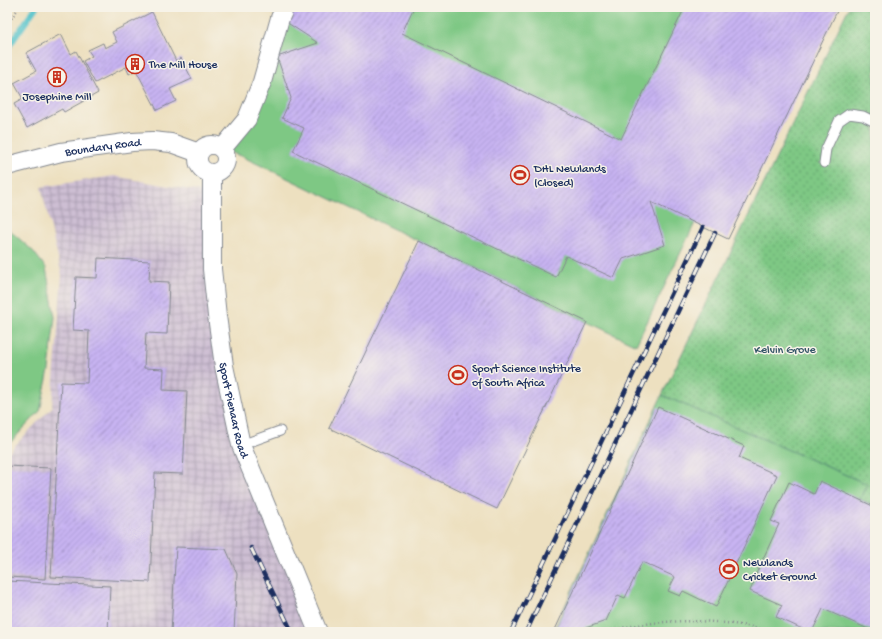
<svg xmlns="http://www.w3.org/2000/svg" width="882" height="639" font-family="'Gochi Hand',sans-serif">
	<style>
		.industrial { fill: url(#industrial-grid) }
		.grass { fill: #7ec884; stroke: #4c7c71 }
		.park { fill: url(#park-dots); stroke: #4c7c71 }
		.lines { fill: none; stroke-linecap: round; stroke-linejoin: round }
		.stream { stroke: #55c3ca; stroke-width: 6 }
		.building { fill: url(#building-hatch) }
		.lane-casing { stroke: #84888f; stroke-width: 11 }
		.street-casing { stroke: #84888f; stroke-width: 20 }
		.path { stroke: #84888f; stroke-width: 2.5; stroke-dasharray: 1 3; stroke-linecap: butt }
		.lane { stroke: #fff; stroke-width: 9 }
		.street { stroke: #fff; stroke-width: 18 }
		.rail-casing { stroke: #1b2f5e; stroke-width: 4.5 }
		.rail { stroke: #f7f3e8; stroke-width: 3; stroke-dasharray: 9; stroke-linecap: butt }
		.labels { text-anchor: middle; stroke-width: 3; stroke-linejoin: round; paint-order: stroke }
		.poi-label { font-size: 12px; fill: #1b2f5e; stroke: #f7f3e8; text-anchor: start }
		.street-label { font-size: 12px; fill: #1b2f5e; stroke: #f7f3e8 }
		.park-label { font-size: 12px; fill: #345568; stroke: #f7f3e8 }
	</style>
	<defs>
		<pattern id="industrial-grid" width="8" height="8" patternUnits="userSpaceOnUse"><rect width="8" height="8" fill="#cdbed3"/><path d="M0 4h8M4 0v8" fill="none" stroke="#a69bae"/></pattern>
		<pattern id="park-dots" width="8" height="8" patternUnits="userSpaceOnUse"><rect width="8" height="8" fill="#7ec884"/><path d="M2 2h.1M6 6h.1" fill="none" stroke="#66a36f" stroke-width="1.8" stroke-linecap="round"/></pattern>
		<pattern id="building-hatch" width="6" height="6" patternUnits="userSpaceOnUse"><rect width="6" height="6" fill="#c8b4f2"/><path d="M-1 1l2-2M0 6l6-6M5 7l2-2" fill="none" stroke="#a293c7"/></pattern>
	</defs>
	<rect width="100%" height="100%" fill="#f7f3e8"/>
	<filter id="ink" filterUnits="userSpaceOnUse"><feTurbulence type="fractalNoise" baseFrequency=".025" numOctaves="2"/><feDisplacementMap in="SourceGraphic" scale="8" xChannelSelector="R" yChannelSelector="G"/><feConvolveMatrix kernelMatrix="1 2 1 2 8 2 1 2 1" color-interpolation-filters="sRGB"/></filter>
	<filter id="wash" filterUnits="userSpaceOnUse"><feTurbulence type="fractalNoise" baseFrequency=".012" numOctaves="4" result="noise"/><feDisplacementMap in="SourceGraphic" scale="16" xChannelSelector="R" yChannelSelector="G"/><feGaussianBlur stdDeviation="0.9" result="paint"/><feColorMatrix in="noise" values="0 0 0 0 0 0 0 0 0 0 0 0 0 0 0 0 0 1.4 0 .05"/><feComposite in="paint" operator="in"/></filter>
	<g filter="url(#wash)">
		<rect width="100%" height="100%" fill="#ede0c0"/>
		<path class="industrial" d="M 114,176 L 212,194 L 212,269 L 241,445 L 318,632 L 7,632 L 7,454 L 52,407 L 62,275 L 41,187 Z"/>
		<g class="grass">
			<path d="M 285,7 L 839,7 L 695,223 L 636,345 L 243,157 L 222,149 L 247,119 Z"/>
			<path d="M 7,228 L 33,251 L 46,268 L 55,317 L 49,370 L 40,411 L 7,446 Z"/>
			<path d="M 662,395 L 867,484 L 860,499 L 875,506 L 875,632 L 553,632 Z"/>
		</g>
		<path class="park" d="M 849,7 L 875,7 L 875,506 L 860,499 L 867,484 L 662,395 Z"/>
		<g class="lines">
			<path class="stream" d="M 7,49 L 36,7"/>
		</g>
		<g id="blocks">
			<g class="building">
				<path d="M 285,7 L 414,7 L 402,33 L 621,139 L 685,7 L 839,7 L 728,239 L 651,202 L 665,245 L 623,259 L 614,278 L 566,256 L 556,277 L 293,151 L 304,128 L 282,118 L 291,98 L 277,57 L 318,43 L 280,18 Z"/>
				<path d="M 152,12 L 176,61 L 181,58 L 192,79 L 170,89 L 176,101 L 157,110 L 136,70 L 129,74 L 126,67 L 95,83 L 83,61 L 92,56 L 88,50 L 103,43 L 105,48 L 117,42 L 112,32 Z"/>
				<path d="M 61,34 L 71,54 L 76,51 L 98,93 L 64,112 L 62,109 L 27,128 L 14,104 L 23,99 L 14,83 L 36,71 L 26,53 Z"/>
				<path d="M 419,241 L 587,322 L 497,509 L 329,428 Z"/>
				<path d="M 98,258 L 150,261 L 149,281 L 169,282 L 167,334 L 146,333 L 144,368 L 164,369 L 163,390 L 187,391 L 183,474 L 155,473 L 150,582 L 51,577 L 61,382 L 87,383 L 89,331 L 73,330 L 76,277 L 97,278 Z"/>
				<path d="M 658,407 L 744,446 L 739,458 L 777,475 L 716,607 L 683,591 L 680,596 L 668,591 L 675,577 L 642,562 L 625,598 L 618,595 L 606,621 L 574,632 L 554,632 Z"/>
				<path d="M 7,466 L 51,468 L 45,579 L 7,577 Z"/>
				<path d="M 820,481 L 875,507 L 875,632 L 823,609 L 812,632 L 809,632 L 776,617 L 782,605 L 750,591 L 757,574 L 756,574 L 779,524 L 771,521 L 789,482 L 814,494 Z"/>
				<path d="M 176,547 L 226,549 L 237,574 L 234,632 L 171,632 Z"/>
				<path d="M 7,581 L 110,586 L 108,632 L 7,632 Z"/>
			</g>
		</g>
	</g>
	<g filter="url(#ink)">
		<use href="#blocks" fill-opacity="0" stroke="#84888f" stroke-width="1"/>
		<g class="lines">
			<g class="lane-casing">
				<g id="lane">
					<path d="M 824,163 L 826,149 L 839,121 L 849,114 L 863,116 L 875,122"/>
					<path d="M 241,445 L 280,431"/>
				</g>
			</g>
			<g class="street-casing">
				<g id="street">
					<circle cx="212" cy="159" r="14"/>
					<path d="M 222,149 L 247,119 L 262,82 L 280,18 L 285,7"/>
					<path id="s1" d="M 7,166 L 61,152 L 132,142 L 152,141 L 171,143 L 199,153"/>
					<path id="s2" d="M 212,174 L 212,269 L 217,316 L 224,366 L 241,445 L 318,632"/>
				</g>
			</g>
			<g class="path">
				<path d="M 7,25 L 19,7"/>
				<path d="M 604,632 C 657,618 720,617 773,632"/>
			</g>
			<use href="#lane" class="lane"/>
			<use href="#street" class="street"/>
			<g class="rail-casing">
				<g id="rail">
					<path d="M 251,548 L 292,632"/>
					<path d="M 511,632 L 703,227"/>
					<path d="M 526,632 L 715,233"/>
				</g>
			</g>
			<use href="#rail" class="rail"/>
		</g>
	</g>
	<defs>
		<g id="building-ring" transform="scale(1)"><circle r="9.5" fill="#f7f3e8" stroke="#c8321e" stroke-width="1.5"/><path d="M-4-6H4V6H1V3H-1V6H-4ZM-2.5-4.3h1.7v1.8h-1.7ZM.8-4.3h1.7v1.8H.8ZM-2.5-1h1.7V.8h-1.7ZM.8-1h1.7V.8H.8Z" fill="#c8321e"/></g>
		<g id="stadium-ring" transform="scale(1)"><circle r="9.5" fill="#f7f3e8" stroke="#c8321e" stroke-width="1.5"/><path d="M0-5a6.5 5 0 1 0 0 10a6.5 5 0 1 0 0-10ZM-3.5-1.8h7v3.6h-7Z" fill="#c8321e"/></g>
	</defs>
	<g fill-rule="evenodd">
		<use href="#building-ring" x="135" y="64"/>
		<use href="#building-ring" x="57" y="77"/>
		<use href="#stadium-ring" x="520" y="175"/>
		<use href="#stadium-ring" x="458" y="375"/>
		<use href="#stadium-ring" x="729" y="569"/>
	</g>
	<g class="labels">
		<g class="poi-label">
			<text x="149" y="68">The Mill House</text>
			<text x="57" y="100" text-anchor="middle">Josephine Mill</text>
			<text x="534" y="172">DHL Newlands<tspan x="534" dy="14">(Closed)</tspan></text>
			<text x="472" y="372">Sport Science Institute<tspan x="472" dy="14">of South Africa</tspan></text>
			<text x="743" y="566">Newlands<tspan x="743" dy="14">Cricket Ground</tspan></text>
		</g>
		<g class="street-label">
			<text dy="4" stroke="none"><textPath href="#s1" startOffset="98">Boundary Road</textPath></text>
			<text dy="4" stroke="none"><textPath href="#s2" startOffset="238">Sport Pienaar Road</textPath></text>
		</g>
		<g class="park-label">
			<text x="785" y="353">Kelvin Grove</text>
		</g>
	</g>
	<rect width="882" height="639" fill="none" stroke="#f7f3e8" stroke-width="24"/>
</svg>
